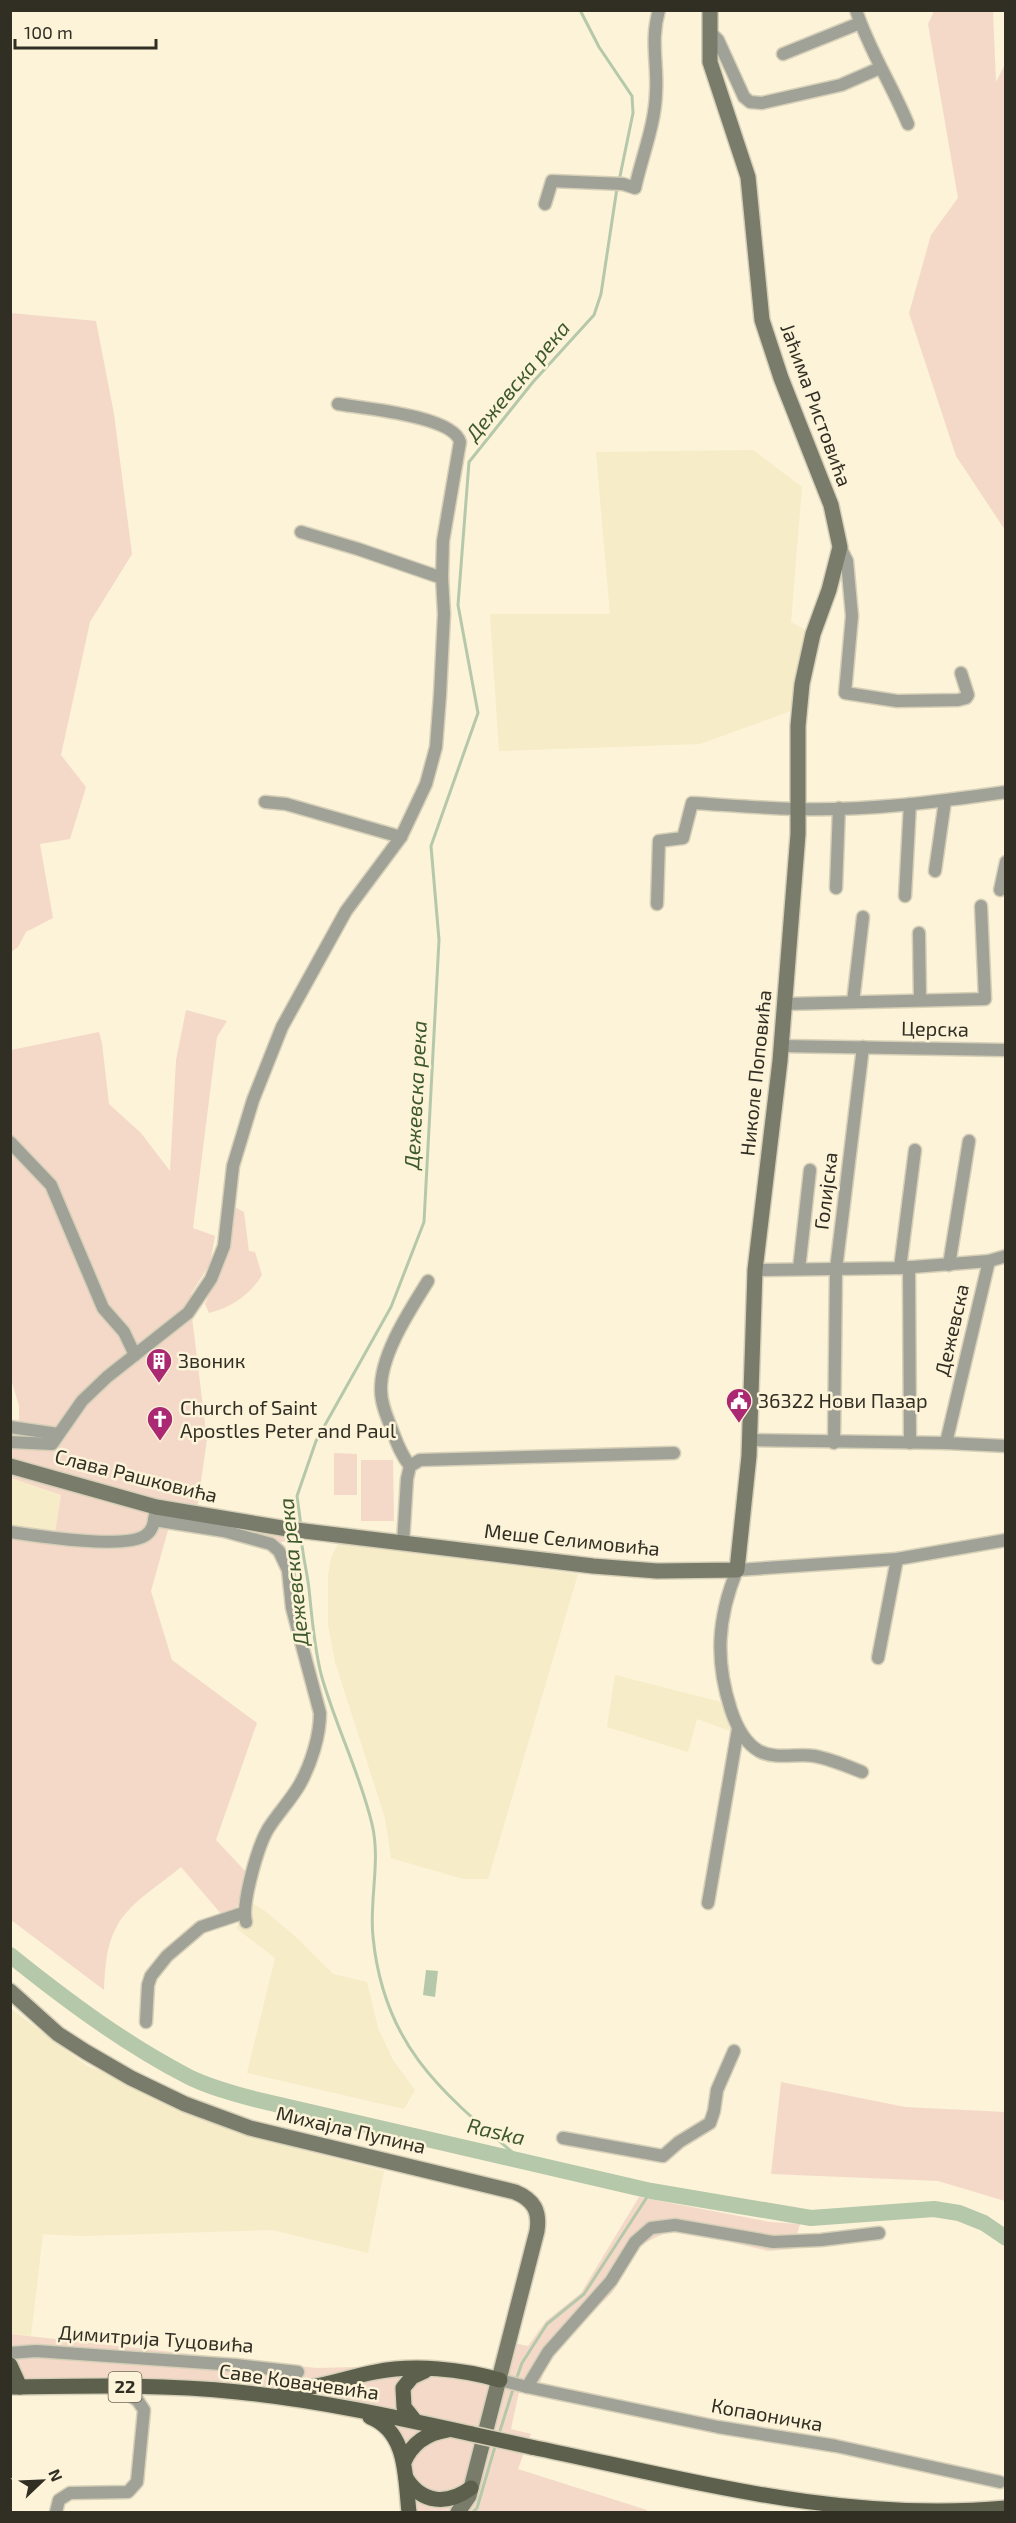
<svg xmlns="http://www.w3.org/2000/svg" width="1016" height="2523" font-family="'Exo 2',sans-serif">
	<style>
		.built { fill: #f6ecc8 }
		.green { fill: #f4d9c9 }
		.water { fill: #b5c8aa }
		.lines { fill: none; stroke-linecap: round; stroke-linejoin: round }
		.stream { stroke: #b5c8aa; stroke-width: 3 }
		.river { stroke: #b5c8aa; stroke-width: 16 }
		.street-casing { stroke: #d7d0b8; stroke-width: 15 }
		.secondary-casing { stroke: #d7d0b8; stroke-width: 18 }
		.primary-casing { stroke: #d7d0b8; stroke-width: 18 }
		.street { stroke: #a1a297; stroke-width: 12 }
		.secondary { stroke: #797c6a; stroke-width: 15 }
		.primary { stroke: #5d604c; stroke-width: 15 }
		.primary-bridge-casing { stroke: #d7d0b8; stroke-width: 18; stroke-linecap: butt }
		.primary-bridge { stroke: #5d604c; stroke-width: 15 }
		.labels { text-anchor: middle; stroke-width: 5; stroke-linejoin: round; paint-order: stroke }
		.shield { fill: #fcf3d8; stroke: #6e695a; stroke-width: 1.5 }
		.shield-label { font-size: 18px; font-weight: bold; fill: #312e24 }
		.street-label { font-size: 20px; fill: #312e24; stroke: #fcf3d8 }
		.poi-label { font-size: 20px; fill: #312e24; stroke: #fcf3d8; text-anchor: start }
		.water-label { font-size: 21px; font-style: italic; fill: #3d582b; stroke: #fcf3d8 }
	</style>
	<rect width="100%" height="100%" fill="#fcf3d8"/>
	<g class="built">
		<path d="M 753,450 L 802,487 L 791,622 L 813,634 L 799,708 L 700,744 L 499,751 L 490,614 L 610,614 L 596,452 Z"/>
		<path d="M 11,1478 L 61,1495 L 55,1533 L 11,1527 Z"/>
		<path d="M 338,1543 L 578,1574 L 488,1879 L 463,1879 L 391,1858 L 385,1818 L 335,1662 L 328,1624 L 328,1576 L 331,1558 Z"/>
		<path d="M 615,1675 L 721,1702 L 733,1732 L 697,1719 L 688,1752 L 607,1727 Z"/>
		<path d="M 252,1903 L 265,1911 L 298,1939 L 333,1974 L 367,1982 L 378,2028 L 393,2060 L 415,2090 L 404,2109 L 247,2073 L 275,1958 L 236,1928 Z"/>
		<path d="M 10,2008 L 87,2066 L 250,2128 L 233,2132 L 384,2171 L 368,2253 L 272,2230 L 82,2236 L 43,2234 L 31,2336 L 11,2334 Z"/>
	</g>
	<g class="green">
		<path d="M 934,11 L 993,11 L 996,82 L 1005,64 L 1005,530 L 956,456 L 909,313 L 931,235 L 958,198 L 928,24 Z"/>
		<path d="M 11,313 L 96,321 L 114,414 L 132,554 L 90,622 L 61,755 L 86,787 L 70,839 L 40,844 L 53,918 L 26,932 L 18,947 L 11,952 Z"/>
		<path d="M 186,1010 L 227,1021 L 217,1037 L 193,1228 L 215,1236 L 210,1264 L 191,1294 L 191,1309 L 207,1440 L 197,1509 L 292,1540 L 271,1544 L 170,1523 L 151,1591 L 172,1660 L 257,1723 L 216,1840 L 247,1873 L 236,1911 L 222,1915 L 181,1867 C 160,1885 130,1902 117,1926 C 106,1945 105,1969 104,1990 L 11,1920 L 11,1527 L 55,1533 L 61,1495 L 11,1478 L 11,1427 L 19,1429 L 19,1406 L 11,1379 L 11,1050 L 99,1032 L 102,1043 L 109,1104 L 141,1133 L 170,1171 L 176,1060 Z"/>
		<path d="M 233,1206 L 244,1212 L 249,1251 L 255,1252 L 262,1275 C 251,1294 231,1308 209,1313 L 205,1304 L 231,1248 Z"/>
		<path d="M 334,1453 L 357,1454 L 357,1495 L 334,1495 Z"/>
		<path d="M 361,1460 L 393,1460 L 394,1521 L 361,1521 Z"/>
		<path d="M 781,2082 L 905,2107 L 1005,2112 L 1005,2201 L 938,2181 L 771,2174 Z"/>
		<path d="M 639,2197 L 770,2222 L 800,2224 L 793,2249 L 768,2251 L 674,2229 L 642,2244 L 612,2293 L 570,2334 L 548,2362 L 535,2395 L 519,2392 L 511,2429 L 531,2434 L 518,2469 L 647,2510 L 645,2512 L 403,2512 L 401,2486 L 395,2450 L 374,2420 L 299,2404 L 253,2401 L 203,2395 L 11,2391 L 10,2334 L 316,2368 L 430,2365 L 492,2370 L 500,2340 L 528,2346 L 546,2321 L 581,2293 Z"/>
	</g>
	<path class="water" d="M 426,1970 L 438,1971 L 435,1997 L 423,1995 Z"/>
	<g class="lines">
		<g class="stream">
			<path d="M 580,10 L 599,47 L 632,96 L 633,113 L 619,181"/>
			<path d="M 301,1526 L 297,1496 L 316,1441 L 391,1307 L 424,1222 L 439,940 L 431,846 L 478,713 L 458,605 L 469,462 L 533,382 L 594,315 L 601,294 L 617,188"/>
			<path d="M 301,1535 C 302,1554 307,1571 309,1589 C 312,1618 314,1646 321,1674 C 335,1725 360,1773 372,1824 C 381,1861 369,1900 373,1937 C 384,2049 445,2095 524,2162"/>
			<path d="M 516,2380 L 522,2363 L 547,2324 L 584,2294 L 651,2191"/>
			<path d="M 499,2434 L 514,2386"/>
			<path d="M 473,2512 L 477,2508 L 496,2443"/>
		</g>
		<path class="river" d="M 10,1955 C 66,2000 125,2044 189,2077 C 209,2087 232,2093 254,2099 L 651,2191 L 811,2218 L 934,2209 L 959,2213 L 984,2223 L 1006,2238"/>
		<g class="street-casing">
			<g id="street">
				<path d="M 856,10 C 869,50 892,85 908,124"/>
				<path d="M 709,31 L 718,40 L 744,97 L 750,102 L 762,103 L 841,85 L 880,68"/>
				<path d="M 783,54 L 860,23"/>
				<path d="M 545,204 L 552,181 L 623,184 L 635,188 C 642,156 655,125 656,93 C 658,63 650,41 659,10"/>
				<path d="M 301,532 L 358,549 L 442,578"/>
				<path d="M 840,547 L 847,561 L 852,616 L 845,693 L 897,701 L 958,700 L 966,698 L 968,695 L 961,673"/>
				<path d="M 265,802 L 286,804 L 401,837"/>
				<path d="M 935,871 L 945,801"/>
				<path d="M 836,888 L 839,808"/>
				<path d="M 1000,890 L 1006,862"/>
				<path d="M 905,896 L 910,804"/>
				<path d="M 657,904 L 659,841 L 683,838 L 692,803 C 726,805 761,808 796,809 C 866,811 937,802 1006,792"/>
				<path d="M 919,933 L 920,999"/>
				<path d="M 853,1002 L 863,917"/>
				<path d="M 785,1004 L 985,999 L 981,906"/>
				<path d="M 781,1046 L 1006,1050"/>
				<path d="M 10,1142 L 51,1185 L 103,1308 L 124,1332 L 135,1355"/>
				<path d="M 949,1265 L 969,1141"/>
				<path d="M 909,1267 L 910,1443"/>
				<path d="M 900,1268 L 915,1150"/>
				<path d="M 799,1269 L 810,1170"/>
				<path d="M 755,1270 L 900,1268 L 989,1261 L 1006,1256"/>
				<path d="M 10,1427 L 58,1434"/>
				<path d="M 749,1440 L 946,1443 L 989,1261"/>
				<path d="M 10,1442 L 52,1444 L 82,1401 L 107,1377 L 188,1313 L 211,1279 L 224,1246 L 233,1166 L 253,1100 L 282,1027 L 346,911 L 401,837 L 426,784 L 436,747 L 440,695 L 444,614 L 442,578 L 443,541 L 460,442 C 454,416 362,408 338,404"/>
				<path d="M 834,1443 L 836,1269 L 863,1047"/>
				<path d="M 946,1443 L 1006,1446"/>
				<path d="M 410,1466 C 401,1455 397,1443 392,1430 C 387,1417 381,1404 381,1390 C 380,1355 410,1310 428,1281"/>
				<path d="M 154,1520 L 224,1531 L 271,1544 L 279,1551 L 288,1570 L 292,1608 L 320,1713 C 320,1736 311,1764 300,1784 C 291,1800 278,1813 268,1829 C 258,1846 241,1904 246,1922"/>
				<path d="M 10,1532 C 37,1536 126,1550 146,1535 C 153,1530 154,1522 155,1514"/>
				<path d="M 403,1543 L 407,1479 L 410,1466 L 420,1460 L 674,1453"/>
				<path d="M 878,1658 L 897,1559"/>
				<path d="M 862,1772 C 847,1766 831,1759 814,1756 C 797,1753 776,1760 759,1751 C 745,1743 736,1725 731,1710 C 715,1661 717,1619 737,1570 L 897,1559 L 1006,1540"/>
				<path d="M 708,1903 L 738,1729"/>
				<path d="M 146,2022 L 148,1985 L 151,1976 L 167,1956 L 201,1927 L 243,1913"/>
				<path d="M 563,2138 L 663,2156 L 679,2142 L 710,2123 L 714,2111 L 717,2090 L 734,2051"/>
				<path d="M 10,2353 L 36,2351 L 236,2365 L 298,2372"/>
				<path d="M 500,2380 L 527,2387 L 548,2352 L 611,2281 L 635,2242 L 651,2228 L 675,2225 L 773,2242 L 821,2240 L 879,2233"/>
				<path d="M 527,2387 L 718,2427 L 836,2446 L 1000,2482"/>
				<path d="M 56,2512 L 59,2500 L 70,2493 L 128,2492 L 137,2482 L 144,2410 L 138,2401 L 119,2387"/>
			</g>
		</g>
		<g class="secondary-casing">
			<g id="secondary">
				<path d="M 10,1466 L 156,1507 L 288,1529 L 593,1566 L 657,1571 L 737,1570 L 749,1456 L 755,1270 L 780,1061 L 798,834 L 798,726 L 802,684 L 813,634 L 829,590 L 840,547 L 831,505 L 781,378 L 762,320 L 748,177 L 710,62 L 710,10"/>
				<path d="M 10,1991 L 58,2034 L 86,2052 L 131,2078 L 185,2104 L 250,2128 L 515,2192 C 534,2200 540,2211 537,2231 L 469,2496 L 458,2512"/>
			</g>
		</g>
		<g class="primary-casing">
			<g id="primary">
				<path d="M 10,2365 L 20,2387"/>
				<path d="M 10,2387 C 86,2386 163,2384 238,2392 C 317,2400 395,2417 472,2434"/>
				<path d="M 284,2391 C 316,2389 344,2378 375,2372 C 414,2364 462,2369 500,2380"/>
				<path d="M 370,2417 C 408,2432 405,2478 409,2512"/>
				<path d="M 415,2421 L 404,2407 L 403,2388 L 412,2377 L 425,2371"/>
				<path d="M 531,2447 C 691,2480 841,2523 1006,2508"/>
				<path d="M 404,2462 C 412,2443 428,2433 447,2430"/>
				<path d="M 406,2478 C 422,2504 448,2505 471,2488"/>
			</g>
		</g>
		<use href="#street" class="street"/>
		<use href="#secondary" class="secondary"/>
		<use href="#primary" class="primary"/>
		<g class="primary-bridge-casing">
			<path id="primary-bridge" d="M 472,2434 L 531,2447"/>
		</g>
		<use href="#primary-bridge" class="primary-bridge"/>
	</g>
	<defs>
		<g id="building-pin" transform="scale(1.35)"><path d="M0 17L-7.5 6A9.5 9.5 0 1 1 7.5 6Z" fill="#ab2872" stroke="#fcf3d8"/><path d="M-4-6H4V6H1V3H-1V6H-4ZM-2.5-4.3h1.7v1.8h-1.7ZM.8-4.3h1.7v1.8H.8ZM-2.5-1h1.7V.8h-1.7ZM.8-1h1.7V.8H.8Z" fill="#fff"/></g>
		<g id="civic-pin" transform="scale(1.35)"><path d="M0 17L-7.5 6A9.5 9.5 0 1 1 7.5 6Z" fill="#ab2872" stroke="#fcf3d8"/><path d="M-.6-6.5H3V-4.5H.6V-3L4-1V1h2V6H-6V1h2V-1L-.6-3ZM-1.2 2.5V6h2.4V2.5Z" fill="#fff"/></g>
		<g id="church-pin" transform="scale(1.35)"><path d="M0 17L-7.5 6A9.5 9.5 0 1 1 7.5 6Z" fill="#ab2872" stroke="#fcf3d8"/><path d="M-1.2-6h2.4v3.5h3.3v2.4h-3.3V6h-2.4V-.1h-3.3v-2.4h3.3Z" fill="#fff"/></g>
	</defs>
	<g fill-rule="evenodd">
		<use href="#building-pin" x="159" y="1361"/>
		<use href="#civic-pin" x="739" y="1401"/>
		<use href="#church-pin" x="160" y="1419"/>
	</g>
	<g class="labels">
		<rect class="shield" x="108.5" y="2372" width="33" height="30" rx="4.5"/>
		<g class="shield-label">
			<text x="125" y="2393">22</text>
		</g>
		<g class="street-label">
			<text transform="translate(816 405) rotate(70)" y="7">Јаћима Ристовића</text>
			<text transform="translate(935 1029) rotate(1)" y="7">Церска</text>
			<text transform="translate(756 1073) rotate(-84)" y="7">Николе Поповића</text>
			<text transform="translate(826 1191) rotate(-83)" y="7">Голијска</text>
			<text transform="translate(952 1330) rotate(-77)" y="7">Дежевска</text>
			<text transform="translate(136 1476) rotate(14)" y="7">Слава Рашковића</text>
			<text transform="translate(572 1540) rotate(6)" y="7">Меше Селимовића</text>
			<text transform="translate(351 2130) rotate(13)" y="7">Михајла Пупина</text>
			<text transform="translate(156 2339) rotate(4)" y="7">Димитрија Туцовића</text>
			<text transform="translate(299 2382) rotate(8)" y="7">Саве Ковачевића</text>
			<text transform="translate(767 2415) rotate(10)" y="7">Копаоничка</text>
		</g>
		<g class="poi-label">
			<text x="178" y="1368">Звоник</text>
			<text x="758" y="1408">36322 Нови Пазар</text>
			<text x="180" y="1415">Church of Saint<tspan x="180" dy="23">Apostles Peter and Paul</tspan></text>
		</g>
		<g class="water-label">
			<text transform="translate(518 381) rotate(-50)" y="7">Дежевска река</text>
			<text transform="translate(416 1095) rotate(-87)" y="7">Дежевска река</text>
			<text transform="translate(294 1572) rotate(-96)" y="7">Дежевска река</text>
			<text transform="translate(496 2132) rotate(13)" y="7">Raska</text>
		</g>
	</g>
	<rect width="1016" height="2523" fill="none" stroke="#312e24" stroke-width="24"/>
	<g transform="translate(42 2481) rotate(67)" stroke="#fcf3d8" stroke-width="4.5" paint-order="stroke">
	<path d="M0-4.5L10 22L0 15L-10 22Z" fill="#312e24"/>
	<text y="-9" font-size="16" font-weight="bold" text-anchor="middle" fill="#312e24">N</text>
	</g>
	<path d="M15 39v9h141v-9" fill="none" stroke="#312e24" stroke-width="3"/>
	<text x="24" y="39" font-size="18" fill="#312e24" stroke="#fcf3d8" stroke-width="4.5" paint-order="stroke">100 m</text>
</svg>
